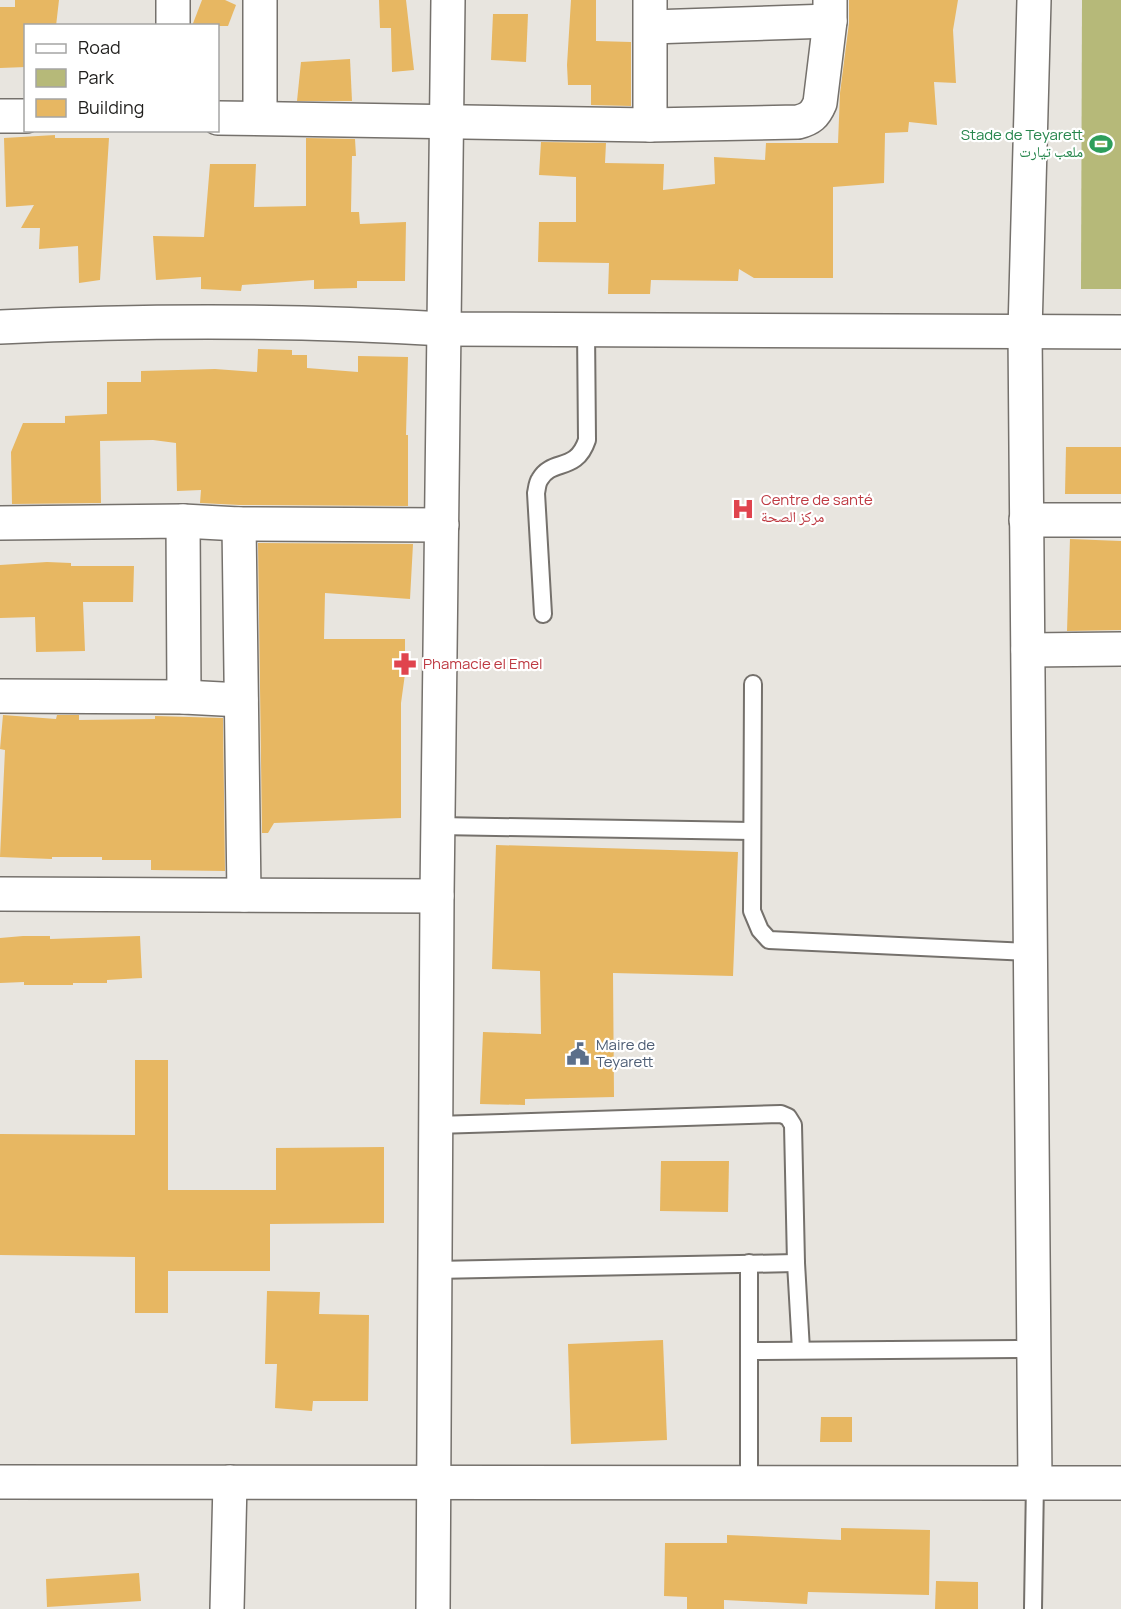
<svg xmlns="http://www.w3.org/2000/svg" width="1121" height="1609" font-family="Manrope,'Noto Naskh Arabic',sans-serif">
	<style>
		.green { fill: #b6b979 }
		.building { fill: #e7b762 }
		.lines { fill: none; stroke-linecap: round; stroke-linejoin: round }
		.lane-casing { stroke: #75716c; stroke-width: 20 }
		.street-casing { stroke: #75716c; stroke-width: 36 }
		.lane { stroke: #fff; stroke-width: 16 }
		.street { stroke: #fff; stroke-width: 33 }
		.labels { text-anchor: middle; stroke-width: 4.5; stroke-linejoin: round; paint-order: stroke }
		.leisure-label { font-size: 15px; fill: #27864d; stroke: #fff; text-anchor: end }
		.health-label { font-size: 15px; fill: #be3a42; stroke: #fff; text-anchor: start }
		.service-label { font-size: 15px; fill: #4e5e75; stroke: #fff; text-anchor: start }
	</style>
	<rect width="100%" height="100%" fill="#e8e5df"/>
	<path class="green" d="M 1082,0 L 1121,0 L 1121,289 L 1081,289 Z"/>
	<g class="building">
		<path d="M 15,0 L 59,0 L 56,26 L 26,26 L 26,67 L 0,68 L 0,7 L 15,7 Z"/>
		<path d="M 202,0 L 225,0 L 236,5 L 228,26 L 192,26 Z"/>
		<path d="M 379,0 L 406,0 L 414,70 L 392,72 L 391,28 L 380,28 Z"/>
		<path d="M 571,0 L 596,0 L 596,41 L 631,42 L 631,106 L 591,105 L 591,85 L 568,85 L 567,65 Z"/>
		<path d="M 849,0 L 958,0 L 953,30 L 956,83 L 934,82 L 937,125 L 909,122 L 908,132 L 885,133 L 884,183 L 833,187 L 833,278 L 754,278 L 739,269 L 738,281 L 651,280 L 650,294 L 608,294 L 609,263 L 538,262 L 539,222 L 576,222 L 576,177 L 539,175 L 541,142 L 606,143 L 605,163 L 664,164 L 663,190 L 715,184 L 714,157 L 765,160 L 766,143 L 838,143 L 840,93 L 849,23 Z"/>
		<path d="M 493,14 L 528,14 L 526,62 L 491,60 Z"/>
		<path d="M 350,59 L 352,101 L 297,101 L 301,62 Z"/>
		<path d="M 55,135 L 55,138 L 109,138 L 100,280 L 79,283 L 78,246 L 39,249 L 40,228 L 21,228 L 34,205 L 6,207 L 4,138 Z"/>
		<path d="M 306,138 L 355,139 L 356,156 L 352,156 L 351,212 L 359,212 L 360,224 L 406,222 L 405,281 L 357,281 L 357,288 L 314,289 L 314,280 L 242,285 L 241,291 L 201,289 L 201,277 L 156,280 L 153,236 L 204,237 L 210,164 L 256,164 L 254,207 L 306,206 Z"/>
		<path d="M 258,349 L 292,350 L 292,355 L 307,355 L 307,368 L 358,372 L 358,356 L 408,357 L 406,435 L 408,435 L 408,506 L 240,505 L 200,503 L 201,490 L 177,491 L 176,443 L 153,440 L 100,441 L 101,503 L 12,504 L 11,452 L 23,423 L 65,423 L 65,416 L 107,414 L 107,382 L 141,382 L 141,371 L 215,369 L 257,372 Z"/>
		<path d="M 1066,447 L 1121,447 L 1121,494 L 1065,494 Z"/>
		<path d="M 1070,539 L 1121,541 L 1121,630 L 1067,631 Z"/>
		<path d="M 258,543 L 413,544 L 410,599 L 325,593 L 324,639 L 405,639 L 405,674 L 401,703 L 401,818 L 274,823 L 268,833 L 262,833 Z"/>
		<path d="M 47,562 L 71,563 L 71,566 L 134,566 L 133,602 L 83,602 L 85,651 L 36,652 L 35,617 L 0,618 L 0,565 Z"/>
		<path d="M 3,715 L 56,719 L 57,715 L 79,715 L 79,720 L 155,719 L 155,716 L 223,718 L 225,871 L 151,870 L 151,860 L 102,860 L 102,857 L 52,857 L 52,859 L 0,857 L 5,750 L 0,749 Z"/>
		<path d="M 496,845 L 738,852 L 733,976 L 613,973 L 614,1097 L 525,1099 L 525,1105 L 480,1104 L 483,1032 L 541,1034 L 540,971 L 492,969 Z"/>
		<path d="M 23,936 L 50,936 L 50,939 L 140,936 L 142,978 L 107,980 L 107,983 L 73,983 L 73,985 L 24,985 L 24,982 L 0,983 L 0,938 Z"/>
		<path d="M 135,1060 L 168,1060 L 168,1190 L 276,1190 L 276,1148 L 384,1147 L 384,1223 L 270,1224 L 270,1271 L 168,1271 L 168,1313 L 135,1313 L 135,1257 L 0,1255 L 0,1134 L 135,1135 Z"/>
		<path d="M 661,1161 L 729,1161 L 728,1212 L 660,1211 Z"/>
		<path d="M 267,1291 L 320,1292 L 319,1314 L 369,1315 L 368,1401 L 313,1401 L 312,1411 L 275,1408 L 277,1364 L 265,1364 Z"/>
		<path d="M 663,1340 L 667,1440 L 571,1444 L 568,1344 Z"/>
		<path d="M 821,1417 L 852,1417 L 852,1442 L 820,1442 Z"/>
		<path d="M 841,1528 L 930,1530 L 929,1595 L 808,1592 L 807,1604 L 724,1600 L 724,1609 L 687,1609 L 687,1597 L 664,1596 L 665,1543 L 727,1543 L 727,1535 L 841,1540 Z"/>
		<path d="M 139,1573 L 141,1601 L 47,1607 L 46,1579 Z"/>
		<path d="M 936,1581 L 978,1582 L 978,1609 L 935,1609 Z"/>
	</g>
	<g class="lines">
		<g class="lane-casing">
			<g id="lane">
				<path d="M 543,614 L 536,493 C 537,489 537,483 540,479 C 552,458 576,473 587,440 L 586,329"/>
				<path d="M 753,684 L 752,911 L 760,930 L 769,940 L 1031,952"/>
				<path d="M 438,826 L 752,831"/>
				<path d="M 436,1125 L 781,1114 L 788,1117 L 793,1125 L 796,1263 L 801,1350"/>
				<path d="M 749,1263 L 749,1483"/>
				<path d="M 435,1270 L 796,1263"/>
				<path d="M 749,1351 L 1034,1349"/>
				<path d="M 1033,1609 L 1035,1482"/>
			</g>
		</g>
		<g class="street-casing">
			<g id="street">
				<path d="M 173,0 L 173,26"/>
				<path d="M 1034,0 L 1025,331 L 1035,1482"/>
				<path d="M 651,27 L 830,21"/>
				<path d="M 0,116 L 26,116"/>
				<path d="M 260,117 L 260,0"/>
				<path d="M 218,118 L 650,125 L 798,122 C 810,119 815,115 820,103 L 830,21 L 830,0"/>
				<path d="M 650,125 L 650,0"/>
				<path d="M 0,327 C 148,320 296,320 444,329 L 1121,332"/>
				<path d="M 1026,520 L 1121,520"/>
				<path d="M 183,521 L 184,697"/>
				<path d="M 0,523 L 183,521 L 239,524 L 442,525"/>
				<path d="M 239,524 L 244,895"/>
				<path d="M 1028,650 L 1121,649"/>
				<path d="M 0,696 L 184,697 L 241,700"/>
				<path d="M 0,894 L 437,896"/>
				<path d="M 0,1482 L 1121,1483"/>
				<path d="M 227,1609 L 230,1482"/>
				<path d="M 433,1609 L 437,896 L 448,0"/>
			</g>
		</g>
		<use href="#lane" class="lane"/>
		<use href="#street" class="street"/>
	</g>
	<defs>
		<g id="stadium-bare" transform="scale(1.8)"><path d="M0-5a6.5 5 0 1 0 0 10a6.5 5 0 1 0 0-10ZM-3.5-1.8h7v3.6h-7Z" fill="#2e9e5b" stroke="#fff" stroke-width="2.5" paint-order="stroke"/></g>
		<g id="hospital-bare" transform="scale(1.8)"><path d="M-5-5h3v3.5h4V-5h3V5h-3V1.5h-4V5h-3Z" fill="#e0444e" stroke="#fff" stroke-width="2.5" paint-order="stroke"/></g>
		<g id="pharmacy-bare" transform="scale(1.8)"><path d="M-2-6h4v4h4v4h-4v4h-4v-4h-4v-4h4Z" fill="#e0444e" stroke="#fff" stroke-width="2.5" paint-order="stroke"/></g>
		<g id="civic-bare" transform="scale(1.8)"><path d="M-.6-6.5H3V-4.5H.6V-3L4-1V1h2V6H-6V1h2V-1L-.6-3ZM-1.2 2.5V6h2.4V2.5Z" fill="#5c6f8a" stroke="#fff" stroke-width="2.5" paint-order="stroke"/></g>
	</defs>
	<g fill-rule="evenodd">
		<use href="#stadium-bare" x="1101" y="144"/>
		<use href="#hospital-bare" x="743" y="509"/>
		<use href="#pharmacy-bare" x="405" y="664"/>
		<use href="#civic-bare" x="578" y="1054"/>
	</g>
	<g class="labels">
		<g class="leisure-label">
			<text x="1083" y="140">Stade de Teyarett<tspan x="1083" dy="17">ملعب تيارت</tspan></text>
		</g>
		<g class="health-label">
			<text x="761" y="505">Centre de santé<tspan x="761" dy="17">مركز الصحة</tspan></text>
			<text x="423" y="669">Phamacie el Emel</text>
		</g>
		<g class="service-label">
			<text x="596" y="1050">Maire de<tspan x="596" dy="17">Teyarett</tspan></text>
		</g>
	</g>
	<rect x="24" y="24" width="195" height="108" fill="#ffffff" stroke="#a5a5a4" stroke-width="1.5"/>
	<rect x="36" y="44" width="30" height="9" fill="#ffffff" stroke="#a5a5a4" stroke-width="1.5"/>
	<text x="78" y="54" font-size="18" fill="#1f1e1c">Road</text>
	<rect x="36" y="69" width="30" height="18" fill="#b6b979" stroke="#a5a5a4" stroke-width="1.5"/>
	<text x="78" y="84" font-size="18" fill="#1f1e1c">Park</text>
	<rect x="36" y="99" width="30" height="18" fill="#e7b762" stroke="#a5a5a4" stroke-width="1.5"/>
	<text x="78" y="114" font-size="18" fill="#1f1e1c">Building</text>
</svg>
